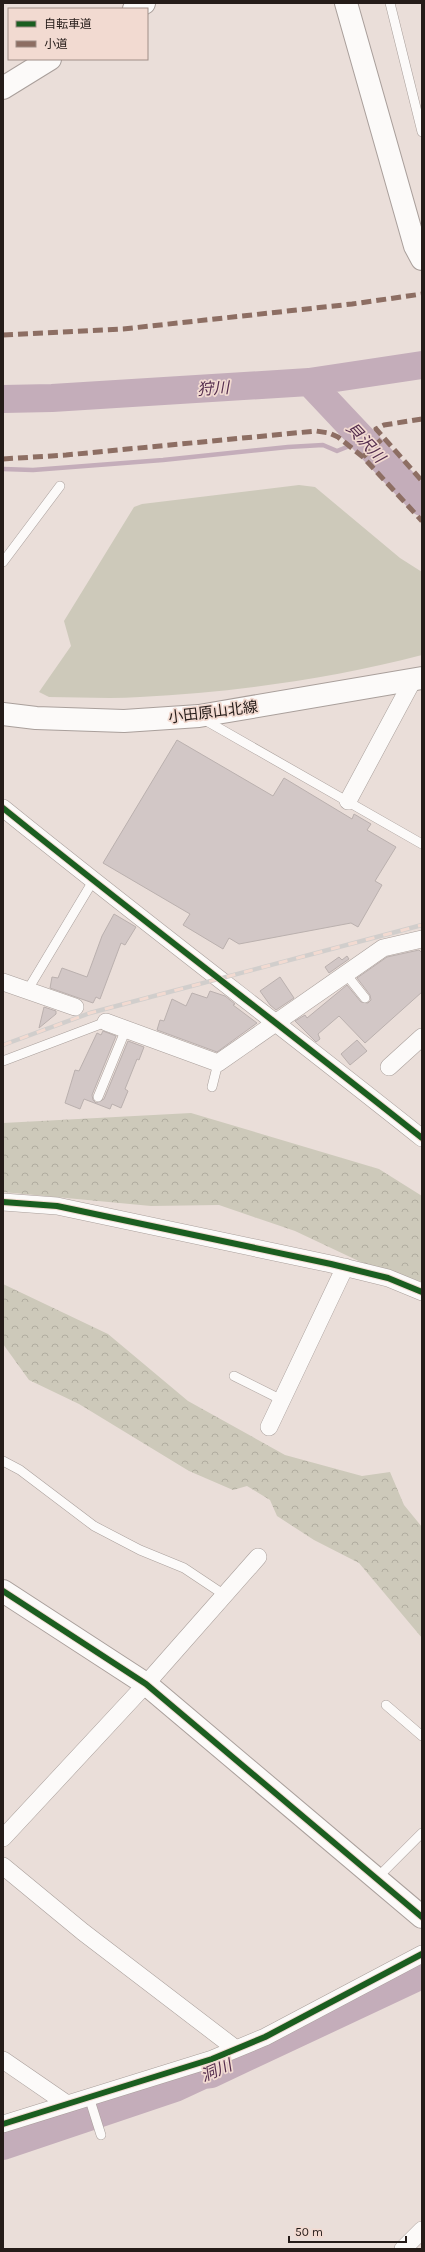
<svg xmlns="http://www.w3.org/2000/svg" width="425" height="2252" viewBox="0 0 425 2252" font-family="Karla,'Noto Sans JP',sans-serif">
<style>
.green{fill:#cdc9ba}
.forest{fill:url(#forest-crowns)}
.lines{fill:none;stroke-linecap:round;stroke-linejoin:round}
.stream{stroke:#c4adba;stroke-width:4.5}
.river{stroke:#c4adba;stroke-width:28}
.building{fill:#d2c7c6;stroke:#bab0ae}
.service-casing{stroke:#a99f9b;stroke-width:10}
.minor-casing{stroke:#a99f9b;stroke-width:18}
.tertiary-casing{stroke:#a99f9b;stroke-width:24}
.primary-casing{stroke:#a99f9b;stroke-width:24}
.service{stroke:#fcfaf9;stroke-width:9}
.minor{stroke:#fcfaf9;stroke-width:17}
.tertiary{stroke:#fcfaf9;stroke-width:22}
.primary{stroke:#fcfaf9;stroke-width:22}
.rail-casing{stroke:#d1cecc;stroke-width:4.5}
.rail{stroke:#f2dad1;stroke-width:3;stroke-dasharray:9;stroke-linecap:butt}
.quiet{stroke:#8d6e63;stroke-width:5;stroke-dasharray:10 5;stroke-linecap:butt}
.cycleway-casing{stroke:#f2dad1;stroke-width:8}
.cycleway{stroke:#1b5e20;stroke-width:6}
.labels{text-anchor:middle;stroke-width:3.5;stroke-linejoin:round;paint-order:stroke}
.street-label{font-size:15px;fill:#251c19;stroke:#f2dad1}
.water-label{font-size:16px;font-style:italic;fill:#552e4e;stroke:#f2dad1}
</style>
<defs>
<pattern id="forest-crowns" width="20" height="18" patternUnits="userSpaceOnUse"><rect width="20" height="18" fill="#cdc9ba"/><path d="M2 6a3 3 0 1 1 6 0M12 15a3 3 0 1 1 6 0" fill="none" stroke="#b0ac9f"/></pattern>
</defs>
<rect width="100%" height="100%" fill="#eaded9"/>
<path class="green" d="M299 485 315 487 400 558 422 572V655C330 679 235 692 140 697 110 699 79 697 49 697L39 692 71 646 64 621 134 507 142 504Z"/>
<path class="forest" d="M191 1113 379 1169 422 1196V1282L365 1264 295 1231 219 1205 151 1206 3 1192V1123Z
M3 1284 108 1334 188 1401 285 1455 362 1476 390 1472 404 1505 422 1527V1638L359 1563 314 1540 277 1516 270 1500 247 1486 233 1490 189 1471 79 1404 29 1380 3 1344Z"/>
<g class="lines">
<path class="stream" d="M3 469 33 470 163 460 288 447 323 445 337 451 364 440"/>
<path class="river" d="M309 382 422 502
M3 399 52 398 309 382 422 365
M3 2146 175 2088 203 2075 211 2074 422 1975"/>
</g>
<path class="building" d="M177 740 273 796 284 778 352 819 354 814 371 824 367 830 396 847 375 881 382 885 358 927 351 923 239 944 229 938 223 949 183 925 190 914 103 863Z
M114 914 136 927 125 945 121 943 100 999 96 997 93 1003 50 988 52 977 58 978 62 968 87 977 102 936Z
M419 950 422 953V992L365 1043 339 1016 318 1034 320 1039 316 1042 295 1021 305 1015 307 1018 347 985 361 1002 368 1003 371 1000 370 995 357 978 387 957Z
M347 956 349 959 329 973 325 967 339 957 342 960Z
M280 977 294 998 276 1010 270 1005 260 991Z
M210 991 225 996 235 1004 233 1005 257 1023 217 1052 157 1030 160 1020 164 1021 172 999 186 1006 192 993 207 998Z
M44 1007 56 1011V1014L39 1028Z
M103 1031 116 1036 92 1095 93 1100 96 1103 104 1099 128 1041 144 1047 139 1060 137 1059 125 1089 128 1091 121 1108 112 1104 110 1109 84 1099 80 1109 65 1103 75 1070 79 1071 97 1033 101 1035Z
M357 1040 367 1051 350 1065 341 1054Z"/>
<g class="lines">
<defs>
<path id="service" d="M390 3 422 132
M3 562 60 486
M203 719 422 844
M346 974 365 998
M27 991 93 881
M3 1061 106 1022
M212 1087 218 1063
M98 1097 126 1029
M234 1376 282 1400
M3 1461 20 1470 94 1526 140 1550 184 1568 226 1596
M386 1705 422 1736
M377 1878 422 1833
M89 2097 101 2135"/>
<path id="minor" d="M348 801 413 680
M3 808C141 920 283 1027 422 1138
M3 982 75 1007
M106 1022 218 1063 383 948 422 939
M389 1067 422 1037
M3 1202 57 1206 331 1264 388 1278 422 1292
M269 1427 345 1267
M3 1838 146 1684 258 1557
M3 1866 83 1932 236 2049
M3 2060 67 2104
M3 2124 212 2059 265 2037 422 1954
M403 2249 422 2230"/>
<path id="tertiary" d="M346 3 415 246 422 259
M134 9 144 3
M3 88 50 59
M3 1591 146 1684 422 1917"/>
<path id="primary" d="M3 714 36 718 124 721 199 716 422 678"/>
</defs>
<use href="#service" class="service-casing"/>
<use href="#minor" class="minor-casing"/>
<use href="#tertiary" class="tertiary-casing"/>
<use href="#primary" class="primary-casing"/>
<use href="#service" class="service"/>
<use href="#minor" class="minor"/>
<use href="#tertiary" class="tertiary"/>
<use href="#primary" class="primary"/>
<defs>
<path id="rail" d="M3 1045 90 1013 422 925"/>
</defs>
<use href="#rail" class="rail-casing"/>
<use href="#rail" class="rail"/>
<path class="quiet" d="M3 335 123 329 352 304 422 294
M422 419 384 425 376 429 422 481
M363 457 384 437
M3 459 66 455 316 431 329 433 338 437 363 457 422 521"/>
<defs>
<path id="cycleway" d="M3 808C141 920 283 1027 422 1138
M3 1202 57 1206 331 1264 388 1278 422 1292
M3 1591 146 1684 422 1917
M3 2124 212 2059 265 2037 422 1954"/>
</defs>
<use href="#cycleway" class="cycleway-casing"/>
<use href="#cycleway" class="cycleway"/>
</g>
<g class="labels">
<g class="street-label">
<text transform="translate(213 712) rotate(-7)" y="5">小田原山北線</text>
</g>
<g class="water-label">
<text transform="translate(213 388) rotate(-4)" y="6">狩川</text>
<text transform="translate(366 442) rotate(47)" y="6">貝沢川</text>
<text transform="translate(216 2070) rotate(-23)" y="6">洞川</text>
</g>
</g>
<rect width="425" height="2252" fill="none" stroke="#251c19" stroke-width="8"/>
<rect x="8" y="8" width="140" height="52" fill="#f2dad1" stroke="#a08e87"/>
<rect x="16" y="21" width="20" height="6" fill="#1b5e20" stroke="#a08e87"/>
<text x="44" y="28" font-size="12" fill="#251c19">自転車道</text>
<rect x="16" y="41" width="20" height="6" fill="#8d6e63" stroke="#a08e87"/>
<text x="44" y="48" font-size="12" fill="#251c19">小道</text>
<path d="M289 2236v6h117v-6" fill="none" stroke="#251c19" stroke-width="2"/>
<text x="295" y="2236" font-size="12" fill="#251c19" stroke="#f2dad1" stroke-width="3" paint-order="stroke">50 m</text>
</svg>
